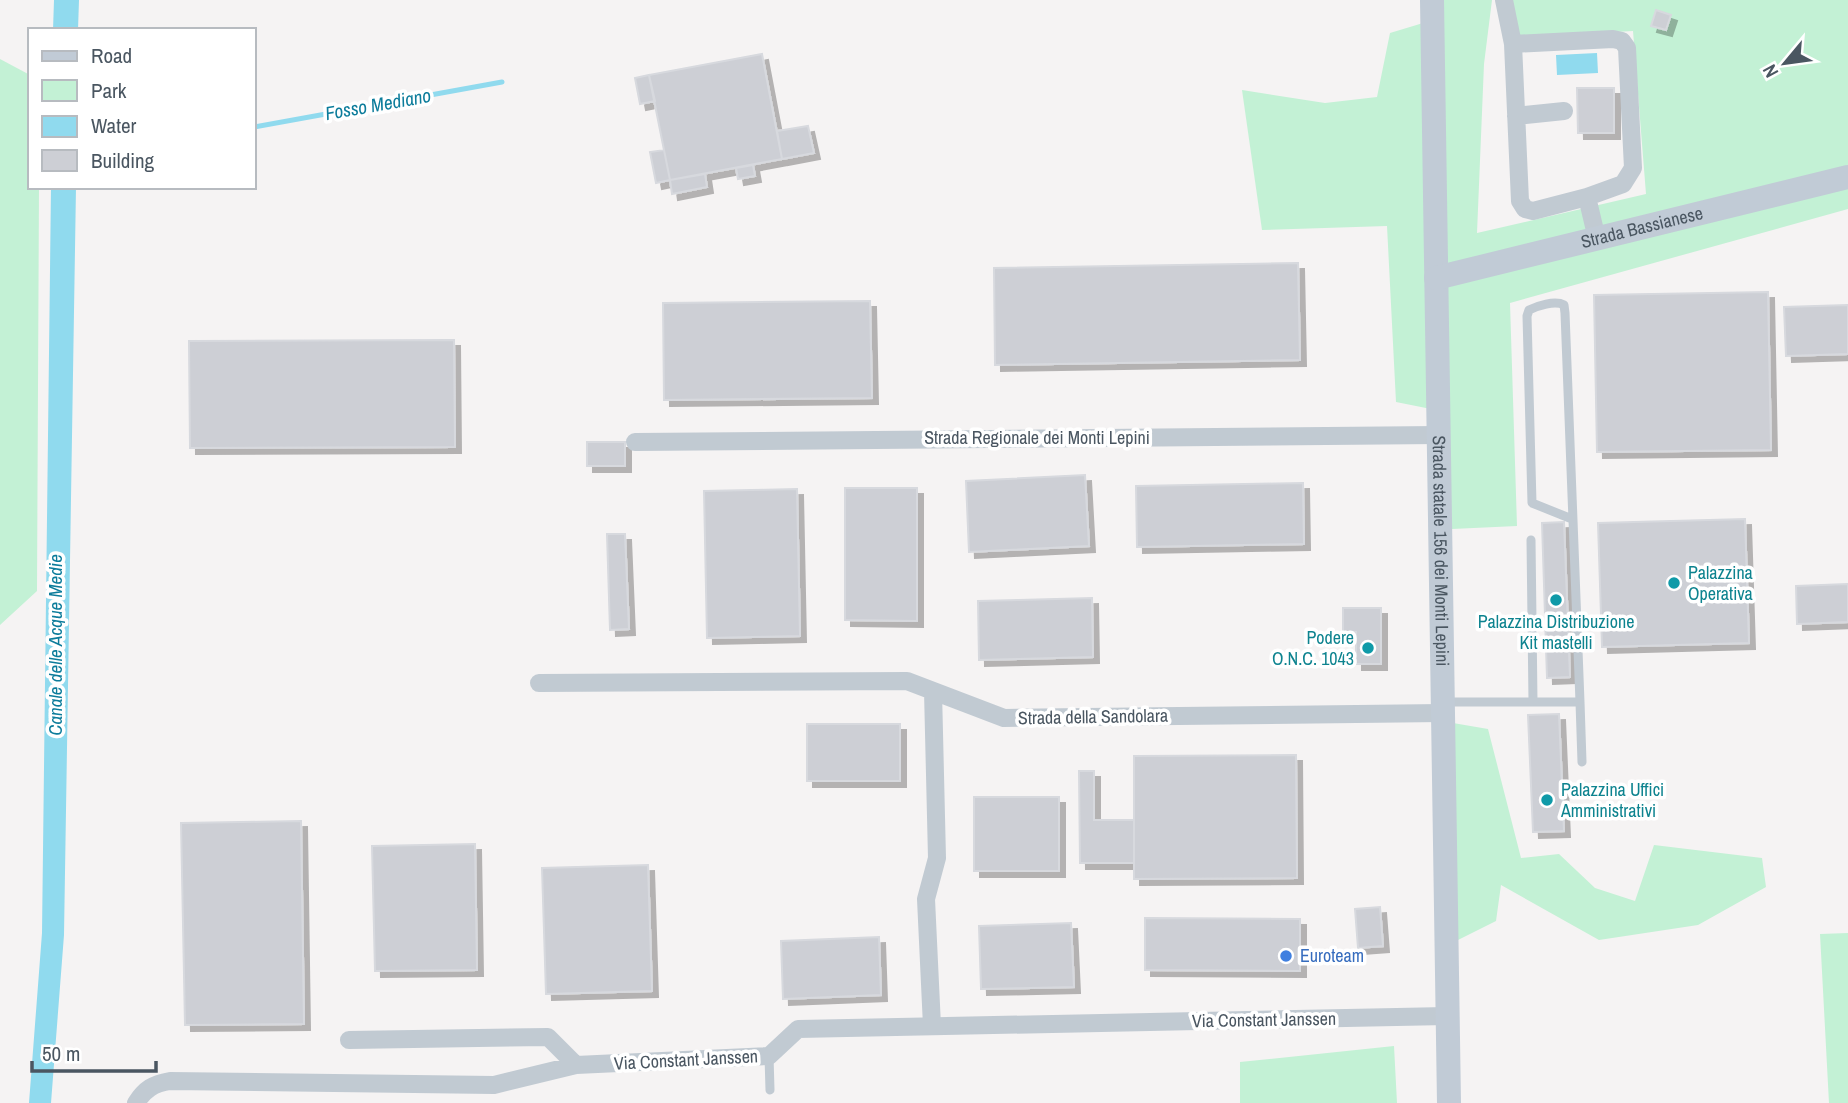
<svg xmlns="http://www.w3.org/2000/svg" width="1848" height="1103" viewBox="0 0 1848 1103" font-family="'Archivo Narrow',sans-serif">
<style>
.green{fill:#c3f1d5}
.water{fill:#90daee}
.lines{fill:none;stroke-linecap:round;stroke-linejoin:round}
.stream{stroke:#90daee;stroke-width:5}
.building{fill:#cdcfd5;stroke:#d7d9de;stroke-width:2;filter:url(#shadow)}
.lane{stroke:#c1cad2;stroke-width:9}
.street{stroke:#c1cad2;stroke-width:18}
.secondary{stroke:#c1cbd6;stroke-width:24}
.culture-dot{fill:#0f9aa8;stroke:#fff;stroke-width:2.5}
.shop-dot{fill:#3f7fe0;stroke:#fff;stroke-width:2.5}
.labels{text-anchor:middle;stroke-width:7;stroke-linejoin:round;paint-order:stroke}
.street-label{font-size:18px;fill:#4a5661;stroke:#fff}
.culture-label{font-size:18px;fill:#0d838f;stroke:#fff;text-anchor:start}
.shop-label{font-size:18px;fill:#366cbe;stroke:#fff;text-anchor:start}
.water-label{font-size:19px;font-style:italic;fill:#0c7c9b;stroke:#fff}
</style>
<defs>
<filter id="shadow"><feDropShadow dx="6" dy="6" stdDeviation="0" flood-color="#0004"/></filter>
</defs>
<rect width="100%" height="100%" fill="#f5f3f3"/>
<path class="green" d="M1443 0H1492L1484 64 1477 233 1646 194 1633 31 1506 38 1496 0H1848V209L1510 303 1517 526 1452 529 1446 412 1396 402 1387 226 1262 230 1242 90 1325 103 1377 97 1390 33 1443 17Z
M0 59 30 75V187H39L37 591 0 625Z
M1453 723 1488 729 1521 858 1559 854 1595 888 1635 901 1654 845 1762 858 1766 887 1698 925 1599 940 1501 885 1496 921 1458 940Z
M1848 933V1103H1829L1820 934Z
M1394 1046 1397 1103H1240V1062Z"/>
<path class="water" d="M54 0H79L78 30H53Z
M1597 53 1598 73 1557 75 1556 55Z
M51 187H76L64 935 51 1103H29L42 933Z"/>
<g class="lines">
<path class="stream" d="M254 127 502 82"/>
</g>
<path class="building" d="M1656 10 1671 15 1666 30 1651 26Z
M762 54 782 159 670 180 649 75Z
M649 75 655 101 640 104 635 78Z
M1577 88H1614V133H1578Z
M808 126 814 153 782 159 777 131Z
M664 150 670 180 656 183 650 152Z
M753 165 755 176 738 179 736 168Z
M705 174 707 187 672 194 670 180Z
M1298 263 1300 360 995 365 994 268Z
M1768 292 1771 450 1597 452 1594 295Z
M870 301 872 398 664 400 663 303Z
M1848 305V354L1786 356 1784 307Z
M454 340 455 447 190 448 189 341Z
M587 442H625V466H587Z
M1085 475 1089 546 969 552 966 481Z
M1303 483 1304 544 1137 547 1136 486Z
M845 488H917V621L845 620Z
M797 489 800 636 707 638 704 491Z
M1745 519 1749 643 1602 647 1598 523Z
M1564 522 1570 677 1547 678 1542 523Z
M607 534H625L629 629 610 630Z
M1848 584V622L1797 624 1796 586Z
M1092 598 1093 657 979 660 978 601Z
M1343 608H1381V664H1356V632H1343Z
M1559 714 1564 831 1533 832 1528 715Z
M807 724H900V781H807Z
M1296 755 1297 878 1134 879V756Z
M1079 771H1094V820H1134V863H1080Z
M974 797H1059V871H974Z
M301 821 304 1024 185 1025 181 823Z
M475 844 477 970 375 971 372 846Z
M648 865 652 991 546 994 542 868Z
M1380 907 1383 946 1358 948 1355 909Z
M1145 918 1300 919V971L1145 970Z
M1071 923 1074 987 981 989 979 926Z
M879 937 881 995 783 999 781 941Z"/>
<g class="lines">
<path class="lane" d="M1531 540 1533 702
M1444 702H1580L1565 313 1564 305C1555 300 1537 306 1529 310L1527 316 1532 503 1572 519
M1580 702 1582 762
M769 1056 770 1090"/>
<path class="street" d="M1504 0 1513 44
M1516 116 1564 111
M1587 197 1623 184 1633 168 1627 48 1622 41 1613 39 1513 44 1520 201 1525 209 1533 211 1587 197 1597 239
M635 442 1439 435
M539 683 907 681 1004 718 1443 713
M932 1026 926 899 937 858 933 691
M349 1040 548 1037 576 1065
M136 1103C145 1089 153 1084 170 1081L494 1085 576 1065 769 1056 798 1029 1447 1016"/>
<g class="secondary">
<path id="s1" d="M1432 0 1449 1103"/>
<path id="s2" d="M1436 278 1848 177"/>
</g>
</g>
<g class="culture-dot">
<circle cx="1674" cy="583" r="7"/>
<circle cx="1556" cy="600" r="7"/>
<circle cx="1368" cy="648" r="7"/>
<circle cx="1547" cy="800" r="7"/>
</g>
<circle class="shop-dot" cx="1286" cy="956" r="7"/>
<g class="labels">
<g class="street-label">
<text dy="6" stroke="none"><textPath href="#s2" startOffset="212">Strada Bassianese</textPath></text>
<text x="1037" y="444">Strada Regionale dei Monti Lepini</text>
<text dy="6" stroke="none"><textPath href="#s1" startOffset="551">Strada statale 156 dei Monti Lepini</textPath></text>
<text transform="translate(1093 717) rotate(-1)" y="6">Strada della Sandolara</text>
<text transform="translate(1264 1020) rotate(-1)" y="6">Via Constant Janssen</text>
<text transform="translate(686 1060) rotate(-3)" y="6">Via Constant Janssen</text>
</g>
<g class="culture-label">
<text x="1688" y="579">Palazzina<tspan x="1688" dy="21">Operativa</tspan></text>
<text x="1556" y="628" text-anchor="middle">Palazzina Distribuzione<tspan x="1556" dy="21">Kit mastelli</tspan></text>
<text x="1354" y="644" text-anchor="end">Podere<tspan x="1354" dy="21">O.N.C. 1043</tspan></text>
<text x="1561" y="796">Palazzina Uffici<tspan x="1561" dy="21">Amministrativi</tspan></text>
</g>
<g class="shop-label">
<text x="1300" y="962">Euroteam</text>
</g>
<g class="water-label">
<text transform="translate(378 104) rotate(-10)" y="7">Fosso Mediano</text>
<text transform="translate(55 645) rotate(-90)" y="7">Canale delle Acque Medie</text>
</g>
</g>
<rect x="28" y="28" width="228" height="161" fill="#ffffff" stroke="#b7bbc0" stroke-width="2"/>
<rect x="42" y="51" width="35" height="10" fill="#c1cbd6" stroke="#b7bbc0" stroke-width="2"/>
<text x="91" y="63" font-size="21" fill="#4a5661">Road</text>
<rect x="42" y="80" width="35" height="21" fill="#c3f1d5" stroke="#b7bbc0" stroke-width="2"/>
<text x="91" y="98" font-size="21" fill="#4a5661">Park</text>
<rect x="42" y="116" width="35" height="21" fill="#90daee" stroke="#b7bbc0" stroke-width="2"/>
<text x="91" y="133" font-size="21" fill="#4a5661">Water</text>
<rect x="42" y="150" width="35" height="21" fill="#cdcfd5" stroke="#b7bbc0" stroke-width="2"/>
<text x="91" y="168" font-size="21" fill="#4a5661">Building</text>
<g transform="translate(1785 63) rotate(241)" stroke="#ffffff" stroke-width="5" paint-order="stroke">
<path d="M0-5L12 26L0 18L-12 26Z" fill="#4a5661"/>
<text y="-10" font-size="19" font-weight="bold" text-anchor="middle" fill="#4a5661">N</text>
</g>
<path d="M32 1061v10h124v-10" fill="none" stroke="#4a5661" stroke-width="3.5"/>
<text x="42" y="1061" font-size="21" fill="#4a5661" stroke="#ffffff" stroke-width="5" paint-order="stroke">50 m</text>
</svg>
